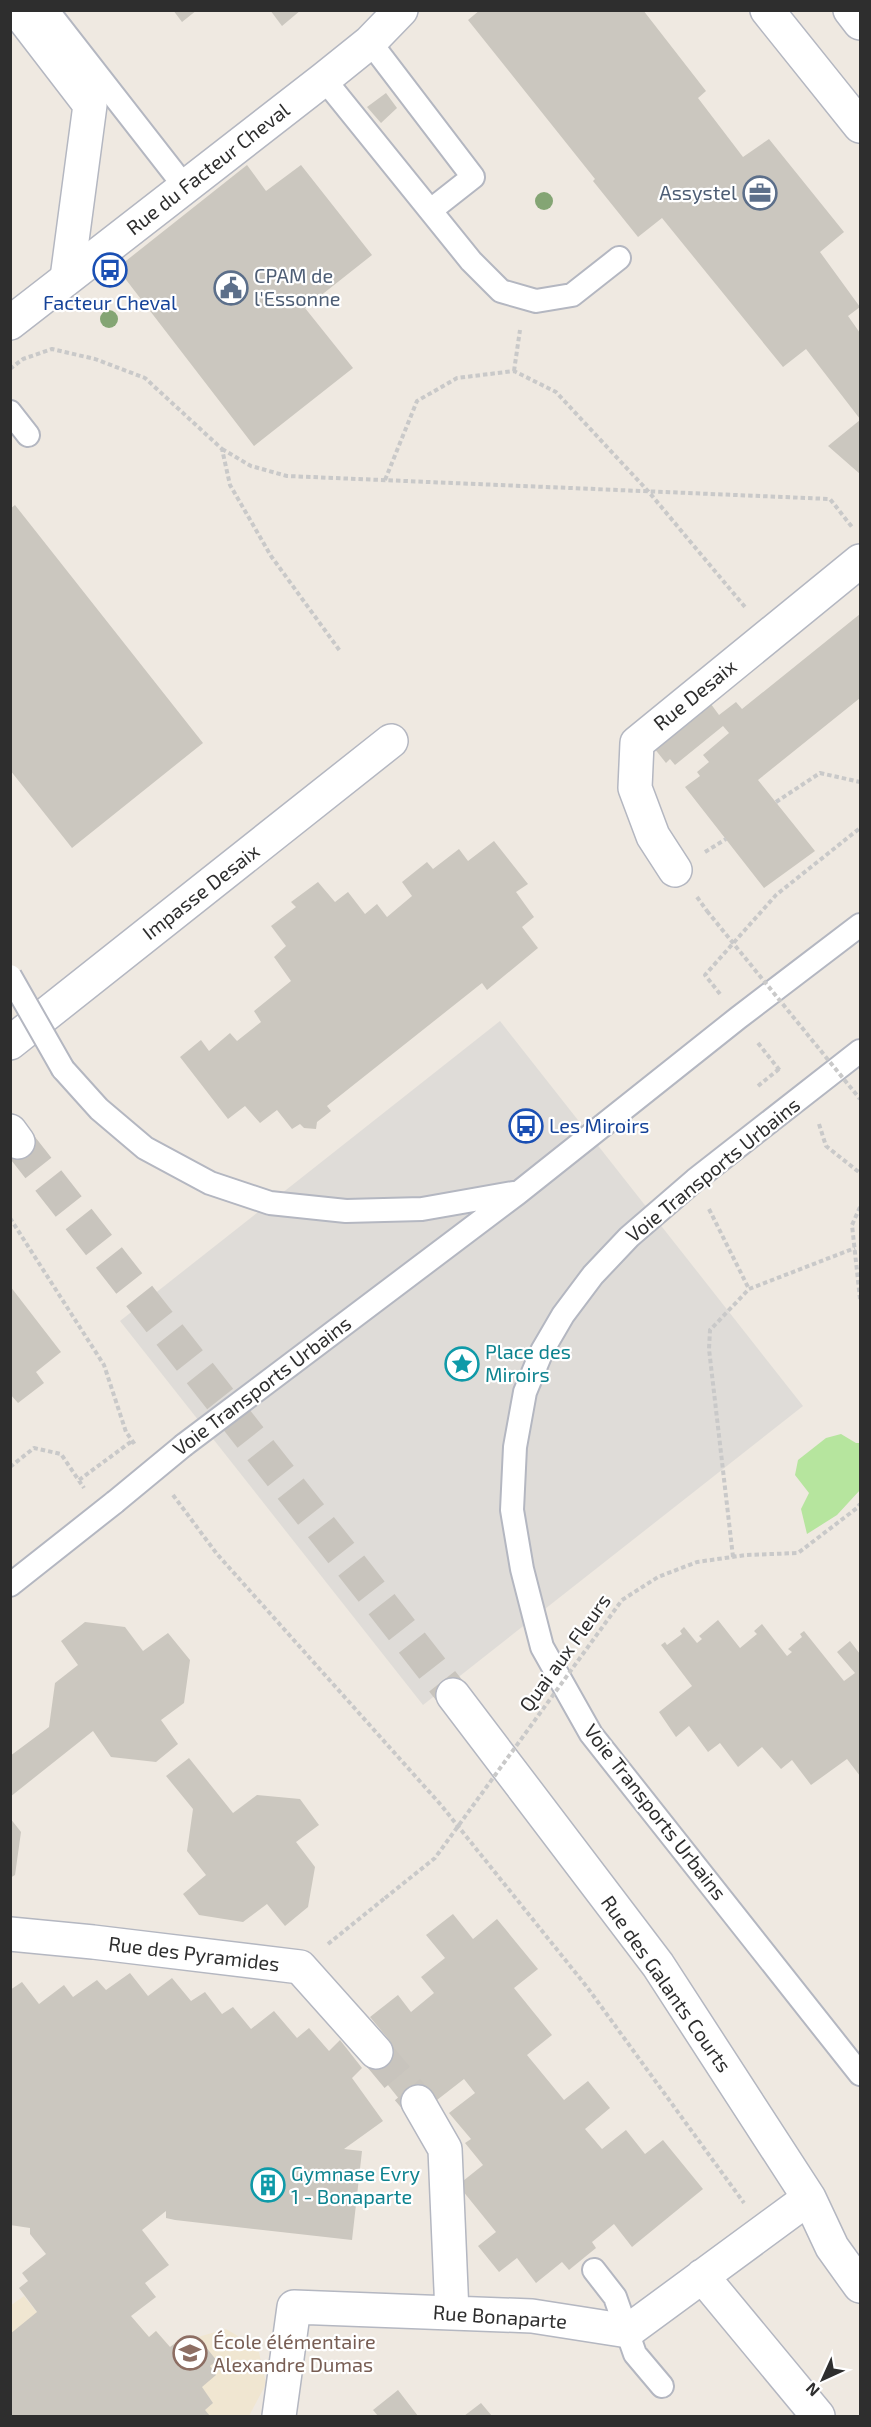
<svg xmlns="http://www.w3.org/2000/svg" width="871" height="2427" viewBox="0 0 871 2427" font-family="'Exo 2',sans-serif">
<style>
.education{fill:#f0e6d1}
.green{fill:#b6e59e}
.plaza{fill:#dfdcd8}
.building{fill:#cbc7bf}
.lines{fill:none;stroke-linecap:round;stroke-linejoin:round}
.minor-tunnel{stroke:#c8c4bd;stroke-width:33;stroke-dasharray:33 16;stroke-linecap:butt}
.service-casing{stroke:#b4b7c1;stroke-width:26}
.pedestrian-casing{stroke:#b4b7c1;stroke-width:36}
.minor-casing{stroke:#b4b7c1;stroke-width:36}
.secondary-casing{stroke:#b4b7c1;stroke-width:36}
.path{stroke:#c9c9c9;stroke-width:4;stroke-dasharray:4.5 3;stroke-linecap:butt}
.service{stroke:#fff;stroke-width:22}
.pedestrian{stroke:#fff;stroke-width:33}
.minor{stroke:#fff;stroke-width:33}
.secondary{stroke:#fff;stroke-width:33}
.service-bridge-casing{stroke:#b4b7c1;stroke-width:26;stroke-linecap:butt}
.path-bridge{stroke:#c9c9c9;stroke-width:4;stroke-dasharray:4.5 3;stroke-linecap:butt}
.service-bridge{stroke:#fff;stroke-width:22}
.tree{fill:#84a574}
.labels{text-anchor:middle;stroke-width:4.5;stroke-linejoin:round;paint-order:stroke}
.street-label{font-size:20px;fill:#2e2e2e;stroke:#fff}
.service-label{font-size:20px;fill:#4e5e75;stroke:#fff;text-anchor:end}
.transit-label{font-size:20px;fill:#164399;stroke:#fff}
.culture-label{font-size:20px;fill:#0d838f;stroke:#fff;text-anchor:start}
.education-label{font-size:20px;fill:#785e54;stroke:#fff;text-anchor:start}
</style>
<rect width="100%" height="100%" fill="#efe9e1"/>
<path class="education" d="M24 2296 59 2340 131 2326 137 2323 149 2337 156 2331 170 2347 185 2336 191 2343 198 2337 226 2329 258 2348 266 2384 249 2416H11L10 2306Z"/>
<path class="green" d="M841 1434 856 1443H860V1490L837 1515 807 1534 801 1509 809 1493 795 1475 798 1460 826 1438Z"/>
<path class="plaza" d="M500 1021 803 1406 423 1705 120 1321Z"/>
<path class="building" d="M173 10H197L182 22Z
M270 10H301L282 26Z
M480 10H643L706 91 698 98 743 157 769 139 844 232 820 252 860 307 848 316 860 333V419L806 349 783 367 662 218 638 237 593 181 595 179 468 20Z
M386 93 397 108 381 123 367 107Z
M247 165 266 191 301 165 372 255 305 308 353 368 254 446 117 268Z
M860 420V474L828 446Z
M15 505 203 743 72 848 10 770V509Z
M860 614V698L758 780 815 851 764 888 685 787 700 776 697 772 709 762 703 755 729 733 723 726 675 765 670 759 666 763 654 748 708 700 719 715 736 702 742 709Z
M494 841 528 884 516 892 534 917 522 927 538 948 487 990 482 983 327 1106 331 1111 317 1122 316 1129 304 1128 300 1124 292 1129 277 1110 260 1123 245 1106 228 1119 180 1057 201 1040 209 1051 230 1033 237 1041 261 1022 254 1011 291 981 274 957 286 946 271 926 296 907 291 902 318 882 335 902 348 892 365 914 377 904 387 917 412 896 402 882 427 862 433 869 459 849 468 861Z
M10 1286 61 1352 36 1372 44 1383 18 1403 10 1394Z
M718 1620 740 1648 757 1634 754 1631 762 1624 787 1656 792 1652 788 1649 802 1637 800 1634 804 1631 844 1681 855 1673 837 1652 850 1641 860 1654V1776L847 1759 811 1785 792 1760 781 1769 762 1747 738 1767 720 1743 708 1752 689 1726 676 1737 659 1712 692 1686 661 1645 665 1642 667 1645 682 1634 680 1631 684 1627 697 1643 702 1639 699 1636Z
M85 1622 125 1627 143 1651 168 1633 190 1660 184 1703 161 1720 178 1744 156 1762 111 1757 93 1731 10 1797V1756L49 1727 55 1683 78 1665 61 1641Z
M189 1758 233 1813 257 1795 300 1799 319 1825 296 1842 315 1867 308 1907 285 1926 267 1904 243 1922 199 1915 183 1894 206 1875 187 1851 193 1809 166 1776Z
M10 1818 21 1832 15 1875 10 1878Z
M453 1914 473 1939 497 1919 538 1969 514 1988 552 2035 527 2055 564 2100 588 2081 610 2108 585 2129 602 2149 626 2130 645 2154 663 2140 703 2189 632 2247 614 2224 592 2242 596 2248 569 2270 562 2262 536 2283 517 2258 499 2272 478 2246 496 2232 458 2185 483 2165 465 2143 471 2139 449 2113 475 2093 464 2079 437 2100 430 2092 408 2110 367 2059 390 2041 370 2017 398 1995 411 2012 434 1993 421 1977 445 1958 426 1935Z
M130 1973 148 1996 172 1978 191 2001 205 1992 222 2014 233 2007 251 2029 274 2011 297 2038 309 2028 329 2051 340 2040 362 2068 352 2078 383 2121 344 2149 362 2151 352 2240 175 2220 166 2218V2211L142 2230 169 2265 145 2283 156 2297 131 2316 149 2337 156 2331 170 2347 185 2336 191 2343 198 2337 217 2361 210 2366 216 2375 202 2387 213 2403 205 2410 210 2416H10V2334L37 2312 19 2288 28 2281 22 2273 46 2254 30 2234V2228L10 2225V1990L22 1982 39 2004 64 1985 73 1997 97 1980 106 1990Z
M398 2390 418 2416H378L373 2410Z
M481 2403 492 2416H464Z"/>
<g class="lines">
<path class="minor-tunnel" d="M18 1142 453 1695
M376 2052 418 2102"/>
<defs>
<path id="service" d="M47 10 185 187
M370 42 473 177 431 210
M324 79 471 261 501 291 536 301 572 295 619 258
M10 412 28 435
M860 1051 695 1180 629 1237 593 1275 563 1315 542 1351 525 1392 515 1447 512 1510 522 1569 542 1647 591 1734 860 2074
M63 1069 99 1109 145 1148 210 1183 270 1203 346 1211 422 1209 513 1193
M184 1445 518 1193 738 1018 860 925
M10 1585 115 1502
M594 2270 615 2297 635 2354 662 2386"/>
<path id="pedestrian" d="M17 10 90 105 67 278
M675 870 653 836 635 788 637 743 860 561"/>
<path id="minor" d="M10 323 324 79 370 42 401 10
M10 1043 391 741
M10 1131 18 1142
M453 1695 658 1965 809 2198 832 2247 860 2286
M10 1934 93 1942 300 1967 376 2052
M418 2102 445 2149 452 2313
M702 2276 818 2416
M279 2416 294 2307 532 2316 628 2331 809 2198"/>
<path id="secondary" d="M767 10 860 126
M850 10 860 23"/>
</defs>
<use href="#service" class="service-casing"/>
<use href="#pedestrian" class="pedestrian-casing"/>
<use href="#minor" class="minor-casing"/>
<use href="#secondary" class="secondary-casing"/>
<path class="path" d="M10 369 23 359 52 349 95 359 145 378 222 449 230 485 271 556 340 651
M514 371 520 330
M222 449 251 466 287 476 830 499 852 527
M385 480 417 401 457 378 514 371 556 392 648 491 745 607
M776 802 820 773 860 782
M705 852 726 839
M697 897 707 911
M720 994 705 975 776 895 860 828
M758 1043 781 1072
M758 1086 779 1069
M819 1124 826 1146 860 1173
M860 1207 852 1225 860 1299
M709 1209 749 1289
M10 1218 104 1365 126 1432 136 1446
M10 1467 34 1448 61 1454 84 1488
M79 1480 132 1441
M173 1495 217 1554 441 1805 587 1987 744 2203
M733 1557 709 1349 710 1330 749 1289 855 1248
M622 1600 658 1577 697 1562 746 1555 798 1553 857 1508 860 1504
M328 1944 385 1898"/>
<use href="#service" class="service"/>
<use href="#pedestrian" class="pedestrian"/>
<use href="#minor" class="minor"/>
<use href="#secondary" class="secondary"/>
<defs>
<path id="service-bridge" d="M10 976 63 1069
M115 1502 184 1445"/>
</defs>
<use href="#service-bridge" class="service-bridge-casing"/>
<path class="path-bridge" d="M707 911 860 1099
M385 1898 435 1858 622 1600"/>
<use href="#service-bridge" class="service-bridge"/>
</g>
<g class="tree">
<circle cx="544" cy="201" r="9"/>
<circle cx="109" cy="319" r="9"/>
</g>
<defs>
<symbol id="office-ring" viewBox="-11 -11 22 22"><circle r="9.5" fill="#fff" stroke="#5c6f8a" stroke-width="1.5"/><path d="M-6-3h4V-5.5h4V-3h4V5H-6ZM-1-4.5V-3h2v-1.5ZM-6 0V1H6V0Z" fill="#5c6f8a"/></symbol>
<symbol id="bus-ring" viewBox="-11 -11 22 22"><circle r="9.5" fill="#fff" stroke="#1a4fb4" stroke-width="1.5"/><path d="M-5-6H5V4H4V6H2V4H-2V6H-4V4H-5ZM-3.5-4V0h7V-4ZM-3.5 1.2v1.5H-2V1.2ZM2 1.2v1.5H3.5V1.2Z" fill="#1a4fb4"/></symbol>
<symbol id="civic-ring" viewBox="-11 -11 22 22"><circle r="9.5" fill="#fff" stroke="#5c6f8a" stroke-width="1.5"/><path d="M-.6-6.5H3V-4.5H.6V-3L4-1V1h2V6H-6V1h2V-1L-.6-3ZM-1.2 2.5V6h2.4V2.5Z" fill="#5c6f8a"/></symbol>
<symbol id="sight-ring" viewBox="-11 -11 22 22"><circle r="9.5" fill="#fff" stroke="#0f9aa8" stroke-width="1.5"/><path d="M0-6L1.8-2.2L6-1.7L2.9 1.2L3.7 5.4L0 3.3L-3.7 5.4L-2.9 1.2L-6-1.7L-1.8-2.2Z" fill="#0f9aa8"/></symbol>
<symbol id="building-ring" viewBox="-11 -11 22 22"><circle r="9.5" fill="#fff" stroke="#0f9aa8" stroke-width="1.5"/><path d="M-4-6H4V6H1V3H-1V6H-4ZM-2.5-4.3h1.7v1.8h-1.7ZM.8-4.3h1.7v1.8H.8ZM-2.5-1h1.7V.8h-1.7ZM.8-1h1.7V.8H.8Z" fill="#0f9aa8"/></symbol>
<symbol id="school-ring" viewBox="-11 -11 22 22"><circle r="9.5" fill="#fff" stroke="#8d6e63" stroke-width="1.5"/><path d="M0-5L7-2L0 1L-7-2ZM-4 1L0 2.5L4 1V4Q0 6-4 4Z" fill="#8d6e63"/></symbol>
</defs>
<g fill-rule="evenodd">
<use href="#office-ring" x="741" y="174" width="38" height="38"/>
<use href="#bus-ring" x="91" y="251" width="38" height="38"/>
<use href="#civic-ring" x="212" y="269" width="38" height="38"/>
<use href="#bus-ring" x="507" y="1107" width="38" height="38"/>
<use href="#sight-ring" x="443" y="1345" width="38" height="38"/>
<use href="#building-ring" x="249" y="2166" width="38" height="38"/>
<use href="#school-ring" x="171" y="2334" width="38" height="38"/>
</g>
<g class="labels">
<g class="street-label">
<text transform="translate(208 169) rotate(-38)" y="7">Rue du Facteur Cheval</text>
<text transform="translate(695 695) rotate(-39)" y="7">Rue Desaix</text>
<text transform="translate(201 892) rotate(-38)" y="7">Impasse Desaix</text>
<text transform="translate(713 1170) rotate(-39)" y="7">Voie Transports Urbains</text>
<text transform="translate(262 1386) rotate(-37)" y="7">Voie Transports Urbains</text>
<text transform="translate(565 1653) rotate(-54)" y="7">Quai aux Fleurs</text>
<text transform="translate(655 1812) rotate(52)" y="7">Voie Transports Urbains</text>
<text transform="translate(194 1954) rotate(7)" y="7">Rue des Pyramides</text>
<text transform="translate(666 1984) rotate(55)" y="7">Rue des Galants Courts</text>
<text transform="translate(500 2317) rotate(4)" y="7">Rue Bonaparte</text>
</g>
<g class="service-label">
<text x="737" y="200">Assystel</text>
<text x="254" y="283" text-anchor="start">CPAM de<tspan x="254" dy="23">l'Essonne</tspan></text>
</g>
<g class="transit-label">
<text x="110" y="310">Facteur Cheval</text>
<text x="549" y="1133" text-anchor="start">Les Miroirs</text>
</g>
<g class="culture-label">
<text x="485" y="1359">Place des<tspan x="485" dy="23">Miroirs</tspan></text>
<text x="291" y="2181">Gymnase Evry<tspan x="291" dy="23">1 - Bonaparte</tspan></text>
</g>
<g class="education-label">
<text x="213" y="2349">École élémentaire<tspan x="213" dy="23">Alexandre Dumas</tspan></text>
</g>
</g>
<rect width="871" height="2427" fill="none" stroke="#2e2e2e" stroke-width="24"/>
<g transform="translate(823 2379) rotate(225)" stroke="#ffffff" stroke-width="4.5" paint-order="stroke">
<path d="M0-4.5L10 22L0 15L-10 22Z" fill="#2e2e2e"/>
<text y="-9" font-size="16" font-weight="bold" text-anchor="middle" fill="#2e2e2e">N</text>
</g>
</svg>
